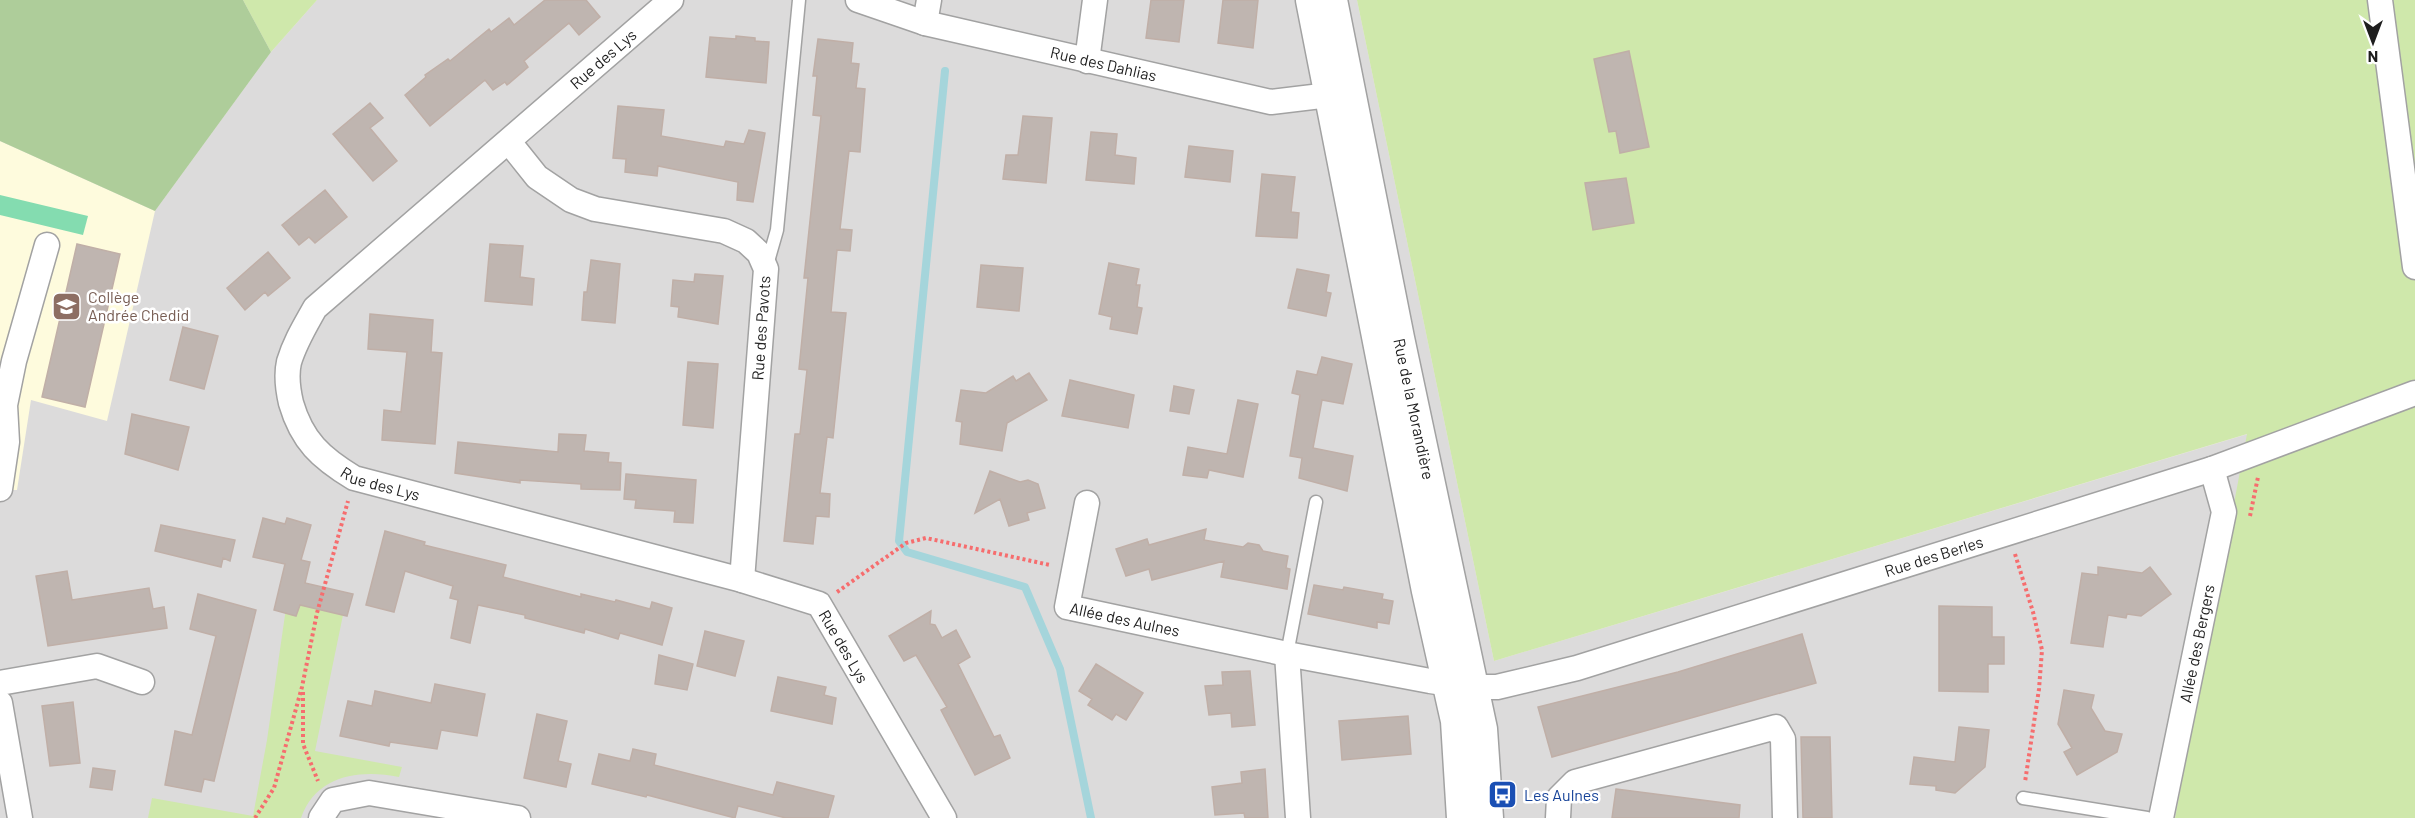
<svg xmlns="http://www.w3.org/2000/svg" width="2415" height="818" viewBox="0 0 2415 818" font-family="Barlow,sans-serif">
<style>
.residential{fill:#dcdbdb}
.education{fill:#fefbdd}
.grass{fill:#cfe8ab}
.forest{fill:#aecd9a}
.pitch{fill:#84dcb0}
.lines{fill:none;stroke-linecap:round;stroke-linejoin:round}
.stream{stroke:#a5d5db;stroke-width:8}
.building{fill:#bfb5b0;stroke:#c0afa7;stroke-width:1.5}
.service-casing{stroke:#a2a2a2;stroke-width:15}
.minor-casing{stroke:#a2a2a2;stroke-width:27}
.tertiary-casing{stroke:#a2a2a2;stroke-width:33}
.path{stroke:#f66d6e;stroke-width:4;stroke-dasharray:3 3;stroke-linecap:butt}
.service{stroke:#fff;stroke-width:12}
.minor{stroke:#fff;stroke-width:24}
.tertiary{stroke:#fff;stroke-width:30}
.labels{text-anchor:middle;stroke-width:5;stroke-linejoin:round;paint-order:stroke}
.street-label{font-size:16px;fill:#1e1e1e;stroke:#fff}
.education-label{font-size:16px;fill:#785e54;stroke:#fff;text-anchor:start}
.transit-label{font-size:16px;fill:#164399;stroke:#fff;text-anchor:start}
</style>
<rect width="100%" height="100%" fill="#efeae4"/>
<path class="residential" d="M317 0H1357L1494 661 2248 434 2175 818H0V141L155 211 271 52Z"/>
<path class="education" d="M0 141 155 211 107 421 31 400 17 490H0Z"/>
<path class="grass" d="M243 0H317L271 52Z
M1357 0H2415V818H2175L2247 434 1494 661Z
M287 601 343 615 315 751 402 767 399 777C360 769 316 775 301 818H148L152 798 253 816 267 740Z"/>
<path class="forest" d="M0 0H243L271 52 155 211 0 141Z"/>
<path class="pitch" d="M0 195 88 216 83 235 0 215Z"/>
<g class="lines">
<path class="stream" d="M945 71 899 541 907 552 1025 587 1060 669 1091 818"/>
</g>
<path class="building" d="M545 0H586L600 17 579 35 569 23 524 61 528 67 507 85 505 82 493 90 485 80 430 126 405 95 426 77 425 75 448 59 450 61 489 29 491 32 509 18 514 25Z
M1151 0H1184L1179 42 1146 38Z
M1223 0H1258L1253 48 1218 43Z
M736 36 755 38V41L769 42 766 83 706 77 710 37 736 39Z
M818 39 853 43 851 63 859 64 856 88 865 89 860 152 849 151 840 229 852 230 850 251 837 250 831 312 846 313 833 438 827 437 820 493 830 494 829 517 816 516 813 544 784 541 795 434H800L807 370 799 369 808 278H804L821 116 813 115 817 76H813Z
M1629 51 1649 147 1620 153 1616 131 1609 132 1594 59Z
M370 103 383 118 370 128 397 161 373 181 333 134Z
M618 106 664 110 661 136 724 147 726 141 744 144 749 130 765 133 753 202 737 200 738 182 658 166 657 176 625 172 626 159 613 158Z
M1023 116 1052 118 1046 183 1003 179 1006 155H1018Z
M1091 132 1117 134 1115 155 1136 158 1134 184 1086 180Z
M1189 146 1233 151 1230 182 1185 177Z
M1262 174 1295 177 1291 212 1299 213 1297 238 1256 236Z
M1626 178 1634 223 1593 230 1585 183Z
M325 190 347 217 315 243 309 237 299 245 282 225Z
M77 244 120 254 85 407 42 397Z
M490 244 523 246 520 277 534 279 532 305 485 301Z
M268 252 290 278 268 296 265 292 245 310 227 288Z
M591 260 620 264 615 323 582 320 584 292H587Z
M1109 263 1139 269 1136 285H1140L1137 307 1142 308 1137 334 1110 329 1112 317 1099 314Z
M981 265 1023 268 1019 311 977 307Z
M1297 269 1329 275 1326 292 1331 293 1326 316 1288 308Z
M695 274 723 276 718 324 678 317 679 307 671 306 673 280 694 282Z
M370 314 433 320 431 352 442 353 435 444 382 440 384 410 401 412 407 352 368 349Z
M183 327 218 336 204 389 170 380Z
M1322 357 1352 364 1343 404 1322 400 1313 448 1353 456 1347 491 1299 478 1302 458 1290 456 1300 395 1292 393 1297 371 1317 375Z
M688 362 718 364 713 428 683 425Z
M1029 373 1047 400 1007 423 1002 451 960 444 962 422 956 421 961 390 986 393 1013 376 1016 381Z
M1070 380 1134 395 1128 428 1062 416Z
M1174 386 1194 390 1189 414 1170 411Z
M1238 400 1258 404 1243 477 1209 470 1207 478 1183 475 1188 447 1227 454Z
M132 414 189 427 178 470 125 454Z
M559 434 586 435 584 451 609 453 608 462 621 463 620 490 581 489V484L520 480V483L455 473 458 442 558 452Z
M990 471 1020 482 1028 480 1038 484 1045 508 1027 513 1029 520 1009 526 1000 499 975 513Z
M626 474 696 480 693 523 674 522 675 511 635 508 636 500 624 499Z
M263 518 285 524 287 518 311 525 301 560 310 562 305 583 353 594 347 616 300 605 296 616 274 610 285 564 253 557Z
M161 525 235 540 230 561 223 558 221 567 155 551Z
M1206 529 1204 540 1243 547 1248 543 1259 545 1263 551 1288 556 1286 568 1290 569 1287 589 1221 577 1224 561 1152 580 1149 569 1126 576 1116 549 1147 539 1149 545Z
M385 531 425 542 424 545 506 565 503 577 581 597V594L615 602 616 600 650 609 652 602 672 608 662 645 620 633 618 639 585 629 584 633 525 618V615L478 605 470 643 451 638 458 600 450 598 453 586 405 571 394 612 366 605Z
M2098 567 2142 573 2150 567 2171 594 2141 616 2127 614 2126 618 2108 615 2103 647 2071 643 2082 573 2098 575Z
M67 571 72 600 149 588 153 609 164 607 167 628 48 646 36 576Z
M1314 585 1343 590 1344 587 1383 594 1382 599 1393 601 1389 624 1377 622V628L1308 614Z
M198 594 256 610 214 781 204 779 201 792 165 785 175 731 192 735 216 636 190 629Z
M1939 606 1992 607V637H2004V664H1988V692L1939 691Z
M931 611 930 624 935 625 942 638 956 630 970 657 958 664 994 737 1000 735 1010 758 975 775 941 710 947 707 916 655 904 661 889 636Z
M705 631 744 641 735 676 697 666Z
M1802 634 1816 683 1552 757 1538 707 1678 672Z
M659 655 693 664 687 690 655 684Z
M1096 664 1143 693 1126 720 1116 714 1112 720 1088 705 1092 699 1079 691Z
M1250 671 1255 725 1232 727 1231 713 1209 715 1205 686 1223 685 1222 672Z
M778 677 826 687 824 695 836 698 832 724 771 711Z
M435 684 485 694 477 736 441 730 437 749 390 742 389 746 340 736 348 701 372 706 375 691 431 703Z
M2064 690 2094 695 2091 708 2105 731 2122 734 2117 752 2077 775 2064 752 2072 748 2058 724Z
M73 702 80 763 50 766 42 706Z
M537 714 567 721 558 761 571 764 566 787 524 778Z
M1408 716 1411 754 1342 760 1339 721Z
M1959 727 1989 730 1985 767 1955 793 1936 790V786L1910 784 1914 757 1955 762Z
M1801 737H1830L1832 818H1803Z
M633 749 656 754 654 765 773 795 777 782 834 796 828 818H786L738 806 735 818 647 795 646 797 592 784 599 754 630 761Z
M93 768 115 771 112 790 90 787Z
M1265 769 1268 818H1245L1244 813 1215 815 1212 787 1242 783 1241 772Z
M1616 789 1740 805 1739 818H1612Z"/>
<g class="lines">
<defs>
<path id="service" d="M767 265 777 230 799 0
M1287 654 1316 502
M2023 798 2147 818"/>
<g id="minor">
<path id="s1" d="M671 0 315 308C305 326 295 342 289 362 286 375 288 390 291 403 302 441 321 458 354 478L742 580 819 604 944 818"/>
<path id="s2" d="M858 0 925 23 1271 102 1346 93"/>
<path d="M2380 0 2415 267"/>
<path d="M925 23 929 0"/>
<path d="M1087 61 1095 0"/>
<path d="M509 142 537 177 571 200 595 209 724 231 746 241 759 253 766 269 742 580"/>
<path d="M0 489 7 442 5 405 14 361 47 245"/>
<path id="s3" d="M1087 503 1067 607 1287 654 1430 681 1473 687H1497L1577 668 2212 469 2415 393"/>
<path d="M1287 654 1298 818"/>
<path d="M0 683 97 666 142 682"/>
<path d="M0 703 20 818"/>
<path d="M321 818 333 800 369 793 518 818"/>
<path d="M1558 818 1559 798 1575 782 1776 727 1783 739 1785 818"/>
<path id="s4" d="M2161 818 2224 512 2212 469"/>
</g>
<g id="tertiary">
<path d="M1311 0 1427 591 1456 721 1462 818"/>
<path id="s5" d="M1332 0 1399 338 1482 729 1488 818"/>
</g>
</defs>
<use href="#service" class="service-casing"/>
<use href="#minor" class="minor-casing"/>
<use href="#tertiary" class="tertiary-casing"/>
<path class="path" d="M2250 516 2258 477
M2015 554 2033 612 2042 650 2039 689 2025 782
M837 592 906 543 926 538 1050 565
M303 692V744L318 781
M255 818 274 788 302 687 317 613 348 501"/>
<use href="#service" class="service"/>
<use href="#minor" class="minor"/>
<use href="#tertiary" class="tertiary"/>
</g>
<defs>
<symbol id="school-square" viewBox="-11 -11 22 22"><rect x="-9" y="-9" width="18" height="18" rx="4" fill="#8d6e63" stroke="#fff"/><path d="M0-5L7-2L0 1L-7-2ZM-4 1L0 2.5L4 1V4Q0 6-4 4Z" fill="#fff"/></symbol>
<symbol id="bus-square" viewBox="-11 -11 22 22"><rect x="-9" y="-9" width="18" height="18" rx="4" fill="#1a4fb4" stroke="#fff"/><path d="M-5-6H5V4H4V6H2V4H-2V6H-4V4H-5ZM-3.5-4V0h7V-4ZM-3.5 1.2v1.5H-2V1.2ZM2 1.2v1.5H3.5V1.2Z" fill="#fff"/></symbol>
</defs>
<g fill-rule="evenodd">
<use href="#school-square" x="50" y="290" width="33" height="33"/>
<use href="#bus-square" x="1486" y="778" width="33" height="33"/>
</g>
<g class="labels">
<g class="street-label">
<text transform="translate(603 59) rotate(-41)" y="6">Rue des Lys</text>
<text dy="6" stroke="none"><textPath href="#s2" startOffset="254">Rue des Dahlias</textPath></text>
<text transform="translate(761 328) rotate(-86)" y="6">Rue des Pavots</text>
<text dy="6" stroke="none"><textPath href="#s5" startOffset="417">Rue de la Morandière</textPath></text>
<text dy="6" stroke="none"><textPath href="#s1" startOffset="700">Rue des Lys</textPath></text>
<text dy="6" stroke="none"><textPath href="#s3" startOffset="1000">Rue des Berles</textPath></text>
<text dy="6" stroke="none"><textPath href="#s3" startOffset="165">Allée des Aulnes</textPath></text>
<text dy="6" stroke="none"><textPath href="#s4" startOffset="178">Allée des Bergers</textPath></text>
<text dy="6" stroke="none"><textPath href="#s1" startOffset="1204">Rue des Lys</textPath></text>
</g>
<g class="education-label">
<text x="88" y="303">Collège<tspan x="88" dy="18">Andrée Chedid</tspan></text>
</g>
<g class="transit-label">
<text x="1524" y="801">Les Aulnes</text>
</g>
</g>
<g transform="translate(2373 42) rotate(180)" stroke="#ffffff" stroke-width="4.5" paint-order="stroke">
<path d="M0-4.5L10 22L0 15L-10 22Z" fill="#1e1e1e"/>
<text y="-9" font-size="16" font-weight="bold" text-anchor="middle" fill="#1e1e1e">N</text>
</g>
</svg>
